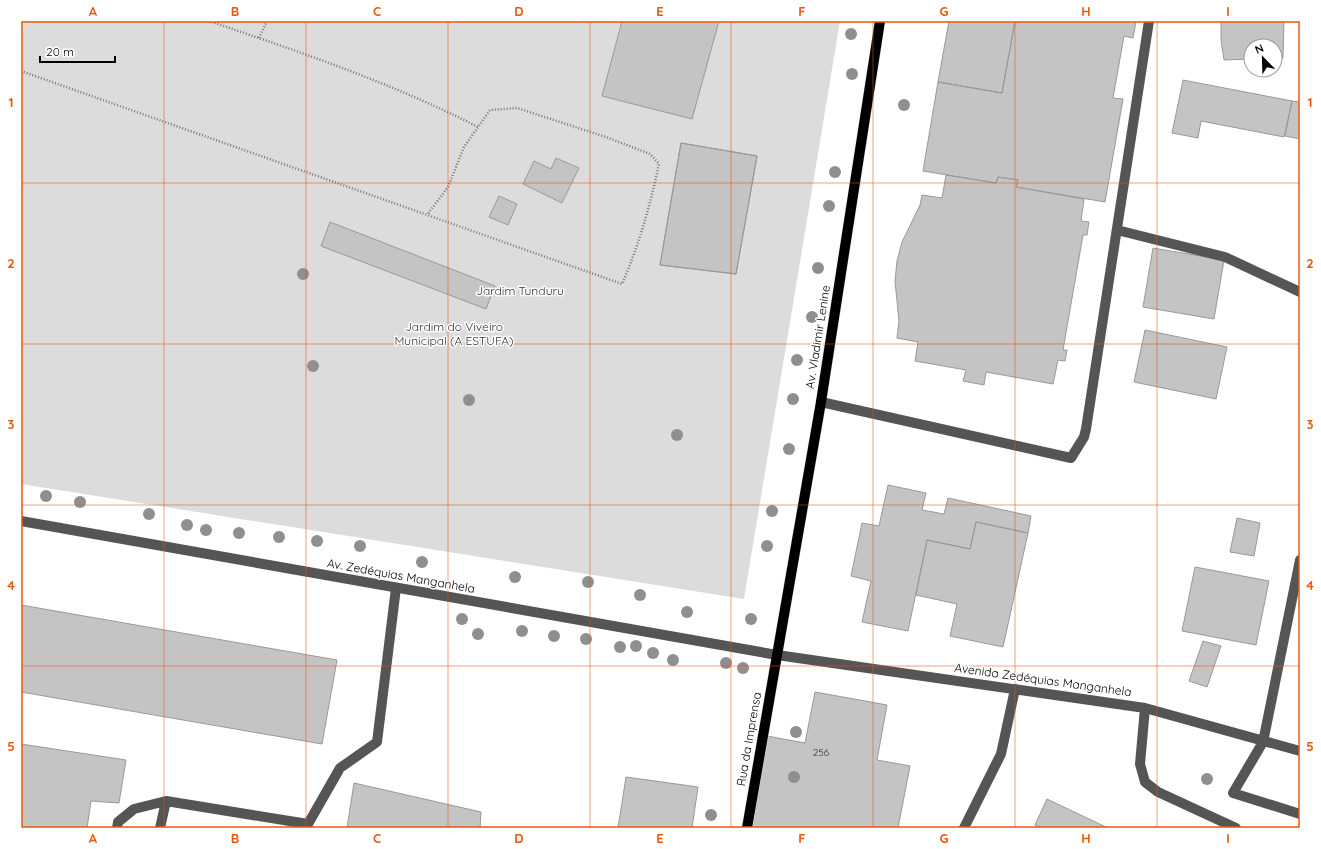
<svg xmlns="http://www.w3.org/2000/svg" width="1321" height="849" viewBox="0 0 1321 849" font-family="Quicksand,sans-serif">
<style>
.green{fill:#dcdcdc}
.building{fill:#c4c4c4;stroke:#999}
.lines{fill:none;stroke-linecap:round;stroke-linejoin:round}
.major-casing{stroke:#dbdbdb;stroke-width:11}
.path{stroke:#777;stroke-width:2.5;stroke-dasharray:1 2;stroke-linecap:butt}
.minor{stroke:#555;stroke-width:10}
.major{stroke:#000;stroke-width:10}
.tree{fill:#8f8f8f}
.grid{fill:none;stroke:#e8590c;stroke-width:1;stroke-opacity:0.55}
.labels{text-anchor:middle;stroke-width:3;stroke-linejoin:round;paint-order:stroke}
.number-label{font-size:10px;fill:#313131}
.park-label{font-size:12px;fill:#333;stroke:#fff}
.street-label{font-size:12px;fill:#000;stroke:#fff}
.neatline{fill:none;stroke:#e8590c;stroke-width:1.5}
.grid-label{font-size:13px;text-anchor:middle;font-weight:bold;fill:#e8590c}
</style>
<rect width="100%" height="100%" fill="#fff"/>
<path class="green" d="M21 21H840L744 599 21 484Z"/>
<path class="building" d="M622 21H719L692 119 602 96Z
M949 21H1015L1002 93 938 82Z
M1015 21H1136L1133 38 1124 36 1113 98 1123 99 1105 202 1016 187 1018 180 998 177 996 183 923 171 938 82 1002 93Z
M1221 21H1284L1283 58H1275V46H1251V59L1224 60 1221 40Z
M1183 80 1292 101 1284 137 1201 121 1198 138 1172 133Z
M1292 101 1300 102V139L1285 136Z
M681 143 757 156 736 274 660 265Z
M681 143 757 156 736 274 660 265Z
M556 158 579 168 562 203 523 184 534 161 551 169Z
M946 175 996 183 998 177 1018 180 1016 187 1084 199 1081 221 1089 222 1087 235H1083L1063 350H1067L1065 361 1058 360 1053 384 986 372 984 385 963 381 966 370 915 361 918 342 897 338 899 321 895 281 897 261 902 242 920 205 922 195 942 198Z
M499 196 517 204 508 225 489 217Z
M330 222 495 286 486 309 321 246Z
M1153 248 1224 260 1214 319 1143 307Z
M1145 330 1227 347 1216 399 1134 382Z
M888 485 926 493 922 510 944 514 948 498 1031 516 1028 533 976 522 970 549 927 540 908 631 862 622 871 581 851 576 862 523 879 526Z
M1237 518 1260 523 1254 556 1230 552Z
M976 522 1028 533 1003 647 950 636 957 604 916 595 927 540 970 549Z
M1195 567 1269 581 1256 645 1182 631Z
M21 605 337 660 322 744 21 692Z
M1203 641 1221 646 1207 687 1189 681Z
M815 692 887 705 877 760 910 766 898 828H750L767 736 805 743Z
M21 744 126 760 119 803 91 801 87 828H21Z
M626 777 698 787 692 828H618Z
M354 783 481 812 480 828H347Z
M1047 799 1108 828H1042L1035 825Z"/>
<g class="lines">
<defs>
<path id="major" d="M747 828 821 402 880 21"/>
</defs>
<use href="#major" class="major-casing"/>
<path class="path" d="M209 21C300 52 392 83 478 127
M259 38 267 21
M21 71 622 284C639 245 650 206 659 164L650 154 606 137 517 108 490 110 464 147 448 187 427 215"/>
<path class="minor" d="M1117 230 1225 257 1300 292
M821 402 1071 458 1084 437 1086 429 1149 21
M21 521 777 655 1145 708 1300 751
M1300 560 1263 742 1233 793 1300 814
M1145 708 1140 764 1145 782 1158 792 1236 828
M117 828 118 822 134 809 166 801 308 824
M160 828 166 801
M307 828 308 824 340 768 377 742 396 588
M964 828 1001 754 1015 689"/>
<use href="#major" class="major"/>
</g>
<g class="tree">
<circle cx="851" cy="34" r="6"/>
<circle cx="852" cy="74" r="6"/>
<circle cx="904" cy="105" r="6"/>
<circle cx="835" cy="172" r="6"/>
<circle cx="829" cy="206" r="6"/>
<circle cx="818" cy="268" r="6"/>
<circle cx="303" cy="274" r="6"/>
<circle cx="812" cy="317" r="6"/>
<circle cx="797" cy="360" r="6"/>
<circle cx="313" cy="366" r="6"/>
<circle cx="793" cy="399" r="6"/>
<circle cx="469" cy="400" r="6"/>
<circle cx="677" cy="435" r="6"/>
<circle cx="789" cy="449" r="6"/>
<circle cx="46" cy="496" r="6"/>
<circle cx="80" cy="502" r="6"/>
<circle cx="772" cy="511" r="6"/>
<circle cx="149" cy="514" r="6"/>
<circle cx="187" cy="525" r="6"/>
<circle cx="206" cy="530" r="6"/>
<circle cx="239" cy="533" r="6"/>
<circle cx="279" cy="537" r="6"/>
<circle cx="317" cy="541" r="6"/>
<circle cx="360" cy="546" r="6"/>
<circle cx="767" cy="546" r="6"/>
<circle cx="422" cy="562" r="6"/>
<circle cx="515" cy="577" r="6"/>
<circle cx="588" cy="582" r="6"/>
<circle cx="640" cy="595" r="6"/>
<circle cx="687" cy="612" r="6"/>
<circle cx="462" cy="619" r="6"/>
<circle cx="751" cy="619" r="6"/>
<circle cx="522" cy="631" r="6"/>
<circle cx="478" cy="634" r="6"/>
<circle cx="554" cy="636" r="6"/>
<circle cx="586" cy="639" r="6"/>
<circle cx="636" cy="646" r="6"/>
<circle cx="620" cy="647" r="6"/>
<circle cx="653" cy="653" r="6"/>
<circle cx="673" cy="660" r="6"/>
<circle cx="726" cy="663" r="6"/>
<circle cx="743" cy="668" r="6"/>
<circle cx="796" cy="732" r="6"/>
<circle cx="794" cy="777" r="6"/>
<circle cx="1207" cy="779" r="6"/>
<circle cx="711" cy="815" r="6"/>
</g>
<path class="grid" d="M164 21V828M306 21V828M448 21V828M590 21V828M731 21V828M873 21V828M1015 21V828M1157 21V828M21 183H1300M21 344H1300M21 505H1300M21 666H1300"/>
<g class="labels">
<g class="number-label">
<text x="821" y="756">256</text>
</g>
<g class="park-label">
<text x="520" y="295">Jardim Tunduru</text>
<text x="454" y="331">Jardim do Viveiro<tspan x="454" dy="14">Municipal (A ESTUFA)</tspan></text>
</g>
<g class="street-label">
<text transform="translate(818 337) rotate(-81)" y="4">Av. Vladimir Lenine</text>
<text transform="translate(401 576) rotate(10)" y="4">Av. Zedéquias Manganhela</text>
<text transform="translate(1043 680) rotate(8)" y="4">Avenida Zedéquias Manganhela</text>
<text transform="translate(749 739) rotate(-80)" y="4">Rua da Imprensa</text>
</g>
</g>
<rect width="1321" height="849" fill="none" stroke="#ffffff" stroke-width="44"/>
<g transform="translate(1263 58) rotate(337)"><circle r="19" fill="#ffffff" stroke="#999999"/>
<path d="M0-3L7 15L0 10L-7 15Z" fill="#000000"/>
<text y="-6" font-size="11" font-weight="bold" text-anchor="middle" fill="#000000">N</text>
</g>
<path d="M40 56v6h75v-6" fill="none" stroke="#000000" stroke-width="2"/>
<text x="46" y="56" font-size="12" fill="#000000" stroke="#ffffff" stroke-width="3" paint-order="stroke">20 m</text>
<rect x="22" y="22" width="1277" height="805" class="neatline"/>
<g class="grid-label">
<text x="93" y="16">A</text>
<text x="235" y="16">B</text>
<text x="377" y="16">C</text>
<text x="519" y="16">D</text>
<text x="660" y="16">E</text>
<text x="802" y="16">F</text>
<text x="944" y="16">G</text>
<text x="1086" y="16">H</text>
<text x="1228" y="16">I</text>
<text x="11" y="107">1</text>
<text x="1310" y="107">1</text>
<text x="11" y="268">2</text>
<text x="1310" y="268">2</text>
<text x="11" y="429">3</text>
<text x="1310" y="429">3</text>
<text x="11" y="590">4</text>
<text x="1310" y="590">4</text>
<text x="11" y="751">5</text>
<text x="1310" y="751">5</text>
<text x="93" y="843">A</text>
<text x="235" y="843">B</text>
<text x="377" y="843">C</text>
<text x="519" y="843">D</text>
<text x="660" y="843">E</text>
<text x="802" y="843">F</text>
<text x="944" y="843">G</text>
<text x="1086" y="843">H</text>
<text x="1228" y="843">I</text>
</g>
</svg>
